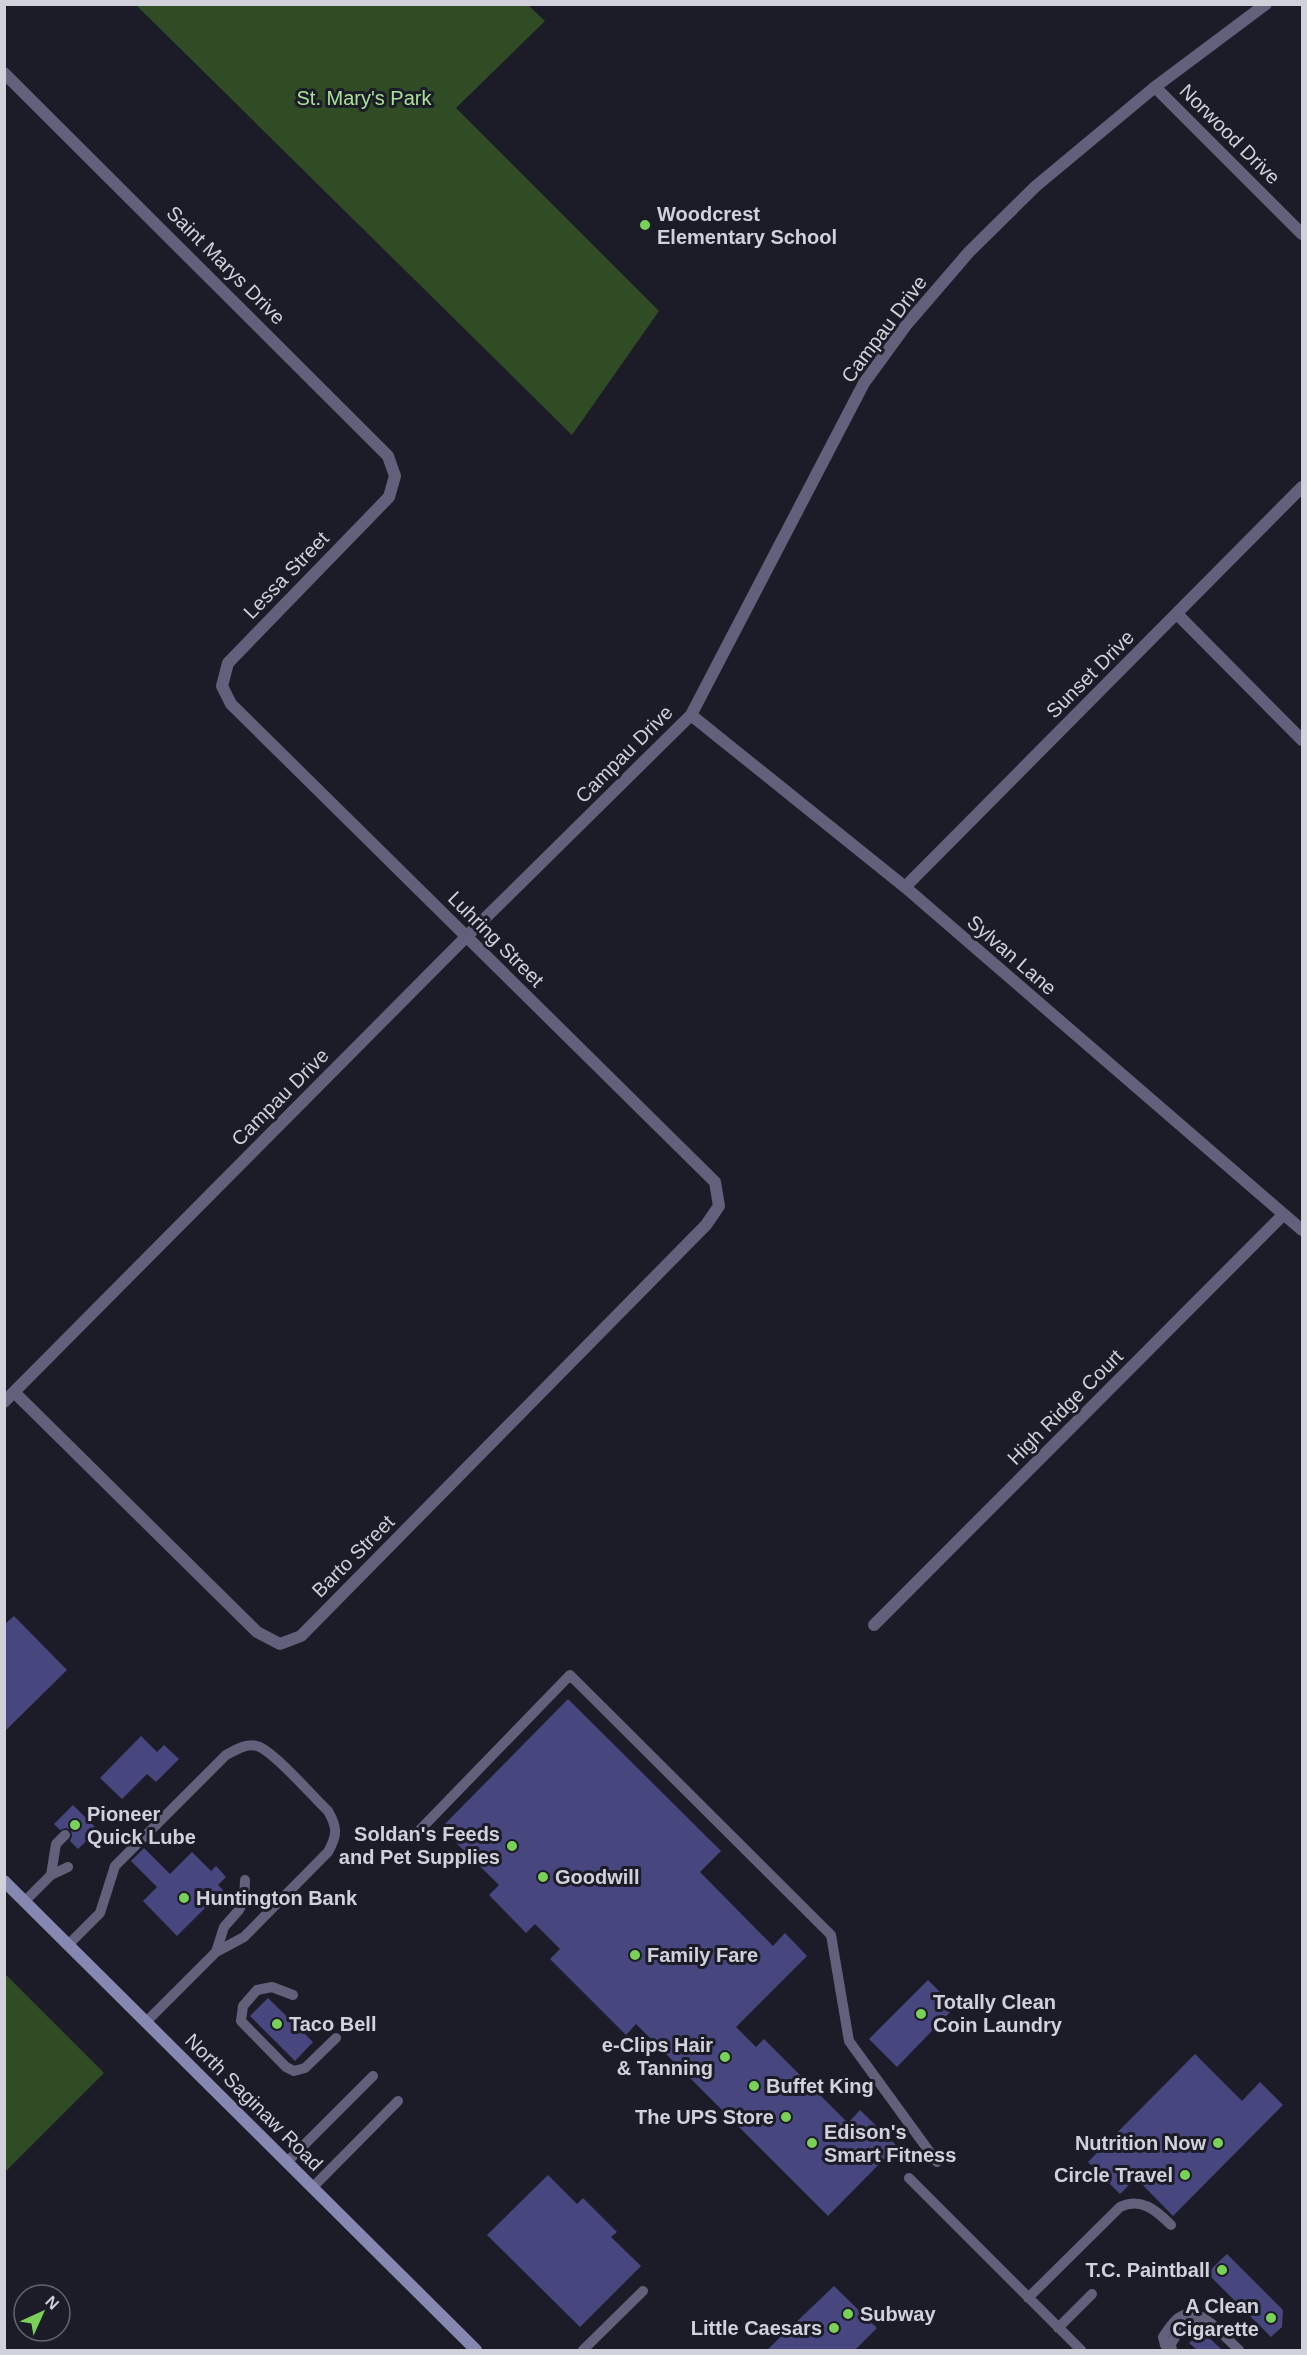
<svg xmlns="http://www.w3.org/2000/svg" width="1307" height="2355" viewBox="0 0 1307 2355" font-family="Arial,sans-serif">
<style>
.green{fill:#2f4c25}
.building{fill:#48467e}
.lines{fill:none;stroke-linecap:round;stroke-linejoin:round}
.lane{stroke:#61617b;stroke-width:10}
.street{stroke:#61617b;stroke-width:12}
.secondary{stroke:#8788b2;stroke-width:12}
.poi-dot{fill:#7ad157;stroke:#1c1c28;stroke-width:2}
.labels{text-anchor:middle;stroke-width:6;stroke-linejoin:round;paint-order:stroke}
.park-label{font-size:20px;fill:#a9e294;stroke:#1c1c28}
.street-label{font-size:20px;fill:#d0d1da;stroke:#1c1c28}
.poi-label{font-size:20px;font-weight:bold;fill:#d0d1da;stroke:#1c1c28;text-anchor:start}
</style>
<rect width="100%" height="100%" fill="#1c1c28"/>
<path class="green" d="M136 5H528L545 21 456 108 659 311 572 435Z
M5 1974 104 2073 5 2172Z"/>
<path class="building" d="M14 1616 67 1670 4 1732V1625Z
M568 1699 721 1851 700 1872 773 1946 785 1933 807 1956 736 2027 756 2047 764 2039 848 2123 860 2110 897 2146 828 2216 636 2024 626 2035 550 1959 560 1949 535 1924 526 1933 489 1895 499 1885 441 1828Z
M141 1736 157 1752 164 1745 179 1759 156 1782 147 1774 122 1799 100 1778Z
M73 1805 98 1830 78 1849 70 1841 72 1836 71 1830 66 1828 60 1830 54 1824Z
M144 1848 170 1874 192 1852 211 1871 216 1866 226 1877 218 1885 223 1890 177 1936 143 1901 157 1887 131 1861Z
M928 1980 955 2007 897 2067 869 2039Z
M268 1998 313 2042 295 2061 250 2016Z
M1195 2054 1242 2101 1260 2082 1283 2105 1173 2216 1136 2178 1120 2194 1088 2162Z
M548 2175 577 2204 583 2198 617 2232 611 2237 641 2266 580 2327 487 2235Z
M1227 2254 1283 2310 1282 2327 1271 2337 1207 2273Z
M834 2286 877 2328 855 2350H767Z
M1202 2331 1222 2350H1197L1189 2343Z"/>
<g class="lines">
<path class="lane" d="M413 1837 570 1675 831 1935 849 2041 937 2162
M51 1875 56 1844 65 1835
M25 1901 51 1875 68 1867
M68 1945 100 1913 115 1866 226 1755C236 1750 246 1743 257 1746 273 1750 314 1798 328 1811 338 1828 337 1836 328 1852L244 1937 216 1952 146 2022
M216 1952 224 1927 239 1910 244 1900 245 1880
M293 1995 272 1987 257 1990 243 2006 241 2021 286 2067 294 2071 305 2068 336 2038
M287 2162 373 2076
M909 2178 1081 2350
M312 2188 398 2101
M1028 2298 1120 2207C1141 2197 1156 2210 1171 2225
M1058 2328 1092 2294
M583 2350 643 2291
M1169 2350 1165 2345 1163 2337C1172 2323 1182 2308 1199 2316
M1172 2350 1171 2344C1179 2330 1186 2320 1202 2317L1212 2324 1239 2350"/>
<path class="street" d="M4 73 388 456 395 476 389 497 228 663 222 686 231 704 715 1182 719 1206 706 1225 301 1636 280 1644 257 1632 14 1392
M1155 87 1302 234
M1177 614 1302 740
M691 715 905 887 1302 1230
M905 887 1302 487
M4 1402 466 937 691 715 864 383 907 324 969 252 1036 186 1155 87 1266 4
M874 1625 1283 1215"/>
<path class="secondary" d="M4 1881 476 2350"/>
</g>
<g class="poi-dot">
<circle cx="645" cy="225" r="6"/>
<circle cx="75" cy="1825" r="6"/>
<circle cx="512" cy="1846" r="6"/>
<circle cx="543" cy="1877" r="6"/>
<circle cx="184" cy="1898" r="6"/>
<circle cx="635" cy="1955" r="6"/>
<circle cx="921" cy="2014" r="6"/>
<circle cx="277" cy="2024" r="6"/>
<circle cx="725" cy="2057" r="6"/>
<circle cx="754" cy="2086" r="6"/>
<circle cx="786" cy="2117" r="6"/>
<circle cx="812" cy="2143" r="6"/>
<circle cx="1218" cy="2143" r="6"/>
<circle cx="1185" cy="2175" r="6"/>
<circle cx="1222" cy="2270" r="6"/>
<circle cx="848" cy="2314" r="6"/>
<circle cx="1271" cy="2318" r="6"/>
<circle cx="834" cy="2328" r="6"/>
</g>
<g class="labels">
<g class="park-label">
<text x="364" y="105">St. Mary's Park</text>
</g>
<g class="street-label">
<text transform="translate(1230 134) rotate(45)" y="7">Norwood Drive</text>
<text transform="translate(226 265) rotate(45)" y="7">Saint Marys Drive</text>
<text transform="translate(884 329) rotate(-53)" y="7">Campau Drive</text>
<text transform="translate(286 575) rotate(-46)" y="7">Lessa Street</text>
<text transform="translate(1090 674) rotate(-45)" y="7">Sunset Drive</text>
<text transform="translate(624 754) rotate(-45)" y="7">Campau Drive</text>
<text transform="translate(496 939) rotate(45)" y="7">Luhring Street</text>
<text transform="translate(1012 955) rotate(41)" y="7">Sylvan Lane</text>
<text transform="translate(280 1097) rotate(-45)" y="7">Campau Drive</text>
<text transform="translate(1065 1407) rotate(-45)" y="7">High Ridge Court</text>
<text transform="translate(353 1556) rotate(-45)" y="7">Barto Street</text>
<text transform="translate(254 2102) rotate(45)" y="7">North Saginaw Road</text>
</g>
<g class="poi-label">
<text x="657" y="221">Woodcrest<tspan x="657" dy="23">Elementary School</tspan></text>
<text x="87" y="1821">Pioneer<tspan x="87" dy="23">Quick Lube</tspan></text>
<text x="500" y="1841" text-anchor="end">Soldan's Feeds<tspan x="500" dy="23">and Pet Supplies</tspan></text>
<text x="555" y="1884">Goodwill</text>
<text x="196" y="1905">Huntington Bank</text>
<text x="647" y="1962">Family Fare</text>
<text x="933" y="2009">Totally Clean<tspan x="933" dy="23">Coin Laundry</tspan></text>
<text x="289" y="2031">Taco Bell</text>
<text x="713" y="2052" text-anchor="end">e-Clips Hair<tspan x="713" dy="23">&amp; Tanning</tspan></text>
<text x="766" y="2093">Buffet King</text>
<text x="774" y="2124" text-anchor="end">The UPS Store</text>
<text x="824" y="2139">Edison's<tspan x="824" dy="23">Smart Fitness</tspan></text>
<text x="1206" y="2150" text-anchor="end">Nutrition Now</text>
<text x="1173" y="2182" text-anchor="end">Circle Travel</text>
<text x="1210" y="2277" text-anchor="end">T.C. Paintball</text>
<text x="1259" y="2313" text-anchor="end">A Clean<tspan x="1259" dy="23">Cigarette</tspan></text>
<text x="860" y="2321">Subway</text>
<text x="822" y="2335" text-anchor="end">Little Caesars</text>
</g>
</g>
<rect width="1307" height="2355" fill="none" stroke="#d0d1da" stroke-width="12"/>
<g transform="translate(42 2313) rotate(45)"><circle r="28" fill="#1c1c28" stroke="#64646f" stroke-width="1.5"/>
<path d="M0-4.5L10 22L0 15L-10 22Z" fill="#7ad157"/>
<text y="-9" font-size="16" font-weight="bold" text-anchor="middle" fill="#d0d1da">N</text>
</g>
</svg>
